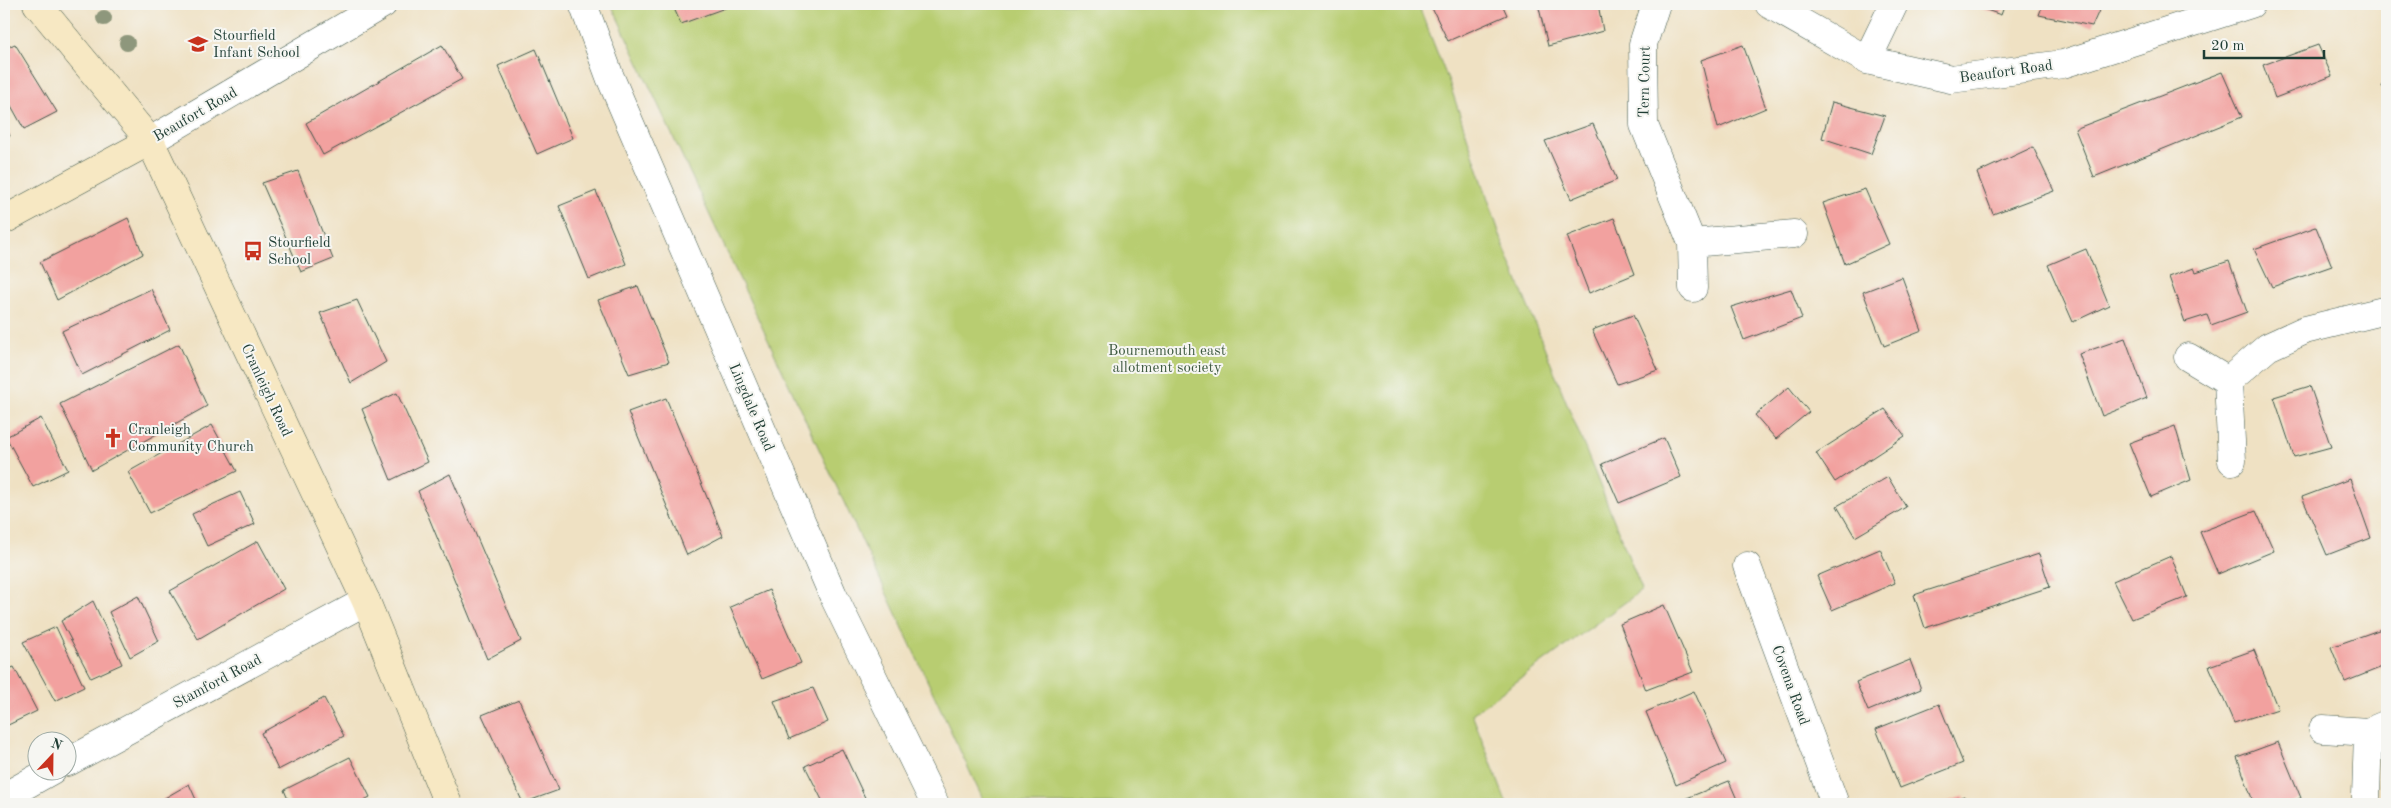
<svg xmlns="http://www.w3.org/2000/svg" width="2391" height="808" viewBox="0 0 2391 808" font-family="'Old Standard TT',serif">
<style>
.green{fill:#b8cd71;stroke:#6c8552}
.building{fill:#f2a19f}
.lines{fill:none;stroke-linecap:round;stroke-linejoin:round}
.street-casing{stroke:#3e5649;stroke-width:29}
.secondary-casing{stroke:#3e5649;stroke-width:29}
.street{stroke:#fff;stroke-width:28}
.secondary{stroke:#f7e8c3;stroke-width:28}
.tree{fill:#8e977b}
.labels{text-anchor:middle;stroke-width:4;stroke-linejoin:round;paint-order:stroke}
.poi-label{font-size:15px;fill:#1f3d34;stroke:#f6f6f2;text-anchor:start}
.street-label{font-size:15px;fill:#1f3d34;stroke:#f6f6f2}
.park-label{font-size:15px;fill:#3e5a40;stroke:#f6f6f2}
</style>
<rect width="100%" height="100%" fill="#f6f6f2"/>
<filter id="ink" filterUnits="userSpaceOnUse"><feTurbulence type="fractalNoise" baseFrequency=".02" numOctaves="2"/><feDisplacementMap in="SourceGraphic" scale="10" xChannelSelector="R" yChannelSelector="G"/><feConvolveMatrix kernelMatrix="1 2 1 2 8 2 1 2 1" color-interpolation-filters="sRGB"/></filter>
<filter id="wash" filterUnits="userSpaceOnUse"><feTurbulence type="fractalNoise" baseFrequency=".0096" numOctaves="4" result="noise"/><feDisplacementMap in="SourceGraphic" scale="20" xChannelSelector="R" yChannelSelector="G"/><feGaussianBlur stdDeviation="1.12" result="paint"/><feColorMatrix in="noise" values="0 0 0 0 0 0 0 0 0 0 0 0 0 0 0 0 0 1.4 0 .05"/><feComposite in="paint" operator="in"/></filter>
<g filter="url(#wash)">
<rect width="100%" height="100%" fill="#efe1c3"/>
<path class="green" d="M611 4H1418L1450 85 1504 247 1642 590 1472 714 1507 804H985Z"/>
<g id="blocks">
<path class="building" d="M672 4H736L681 24Z
M1430 4H1502L1507 15 1448 41Z
M1538 4H1598L1603 31 1548 46Z
M1969 4H2005L2001 15Z
M2043 4H2102L2092 26 2039 15Z
M15 44 57 112 24 129 4 93V49Z
M442 45 462 79 323 155 306 123Z
M1743 45 1766 108 1718 128 1701 60Z
M2318 45 2332 76 2275 98 2263 65Z
M536 49 573 138 537 154 498 66Z
M2222 72 2242 117 2094 177 2075 129Z
M2387 74V89L2382 87Z
M1832 102 1885 116 1871 154 1822 138Z
M4 124 10 136 4 139Z
M1593 124 1617 180 1571 199 1545 141Z
M2033 147 2054 191 1993 214 1977 173Z
M298 171 333 259 301 272 262 183Z
M1865 189 1889 244 1845 264 1823 203Z
M596 191 626 264 589 279 559 206Z
M128 218 143 254 57 300 40 262Z
M1614 218 1635 274 1589 293 1567 236Z
M2316 227 2332 266 2272 287 2254 249Z
M2086 249 2109 305 2073 322 2048 265Z
M2229 261 2247 312 2211 325 2207 315 2185 322 2169 277 2194 268 2196 272Z
M1902 277 1922 331 1884 346 1863 292Z
M638 286 669 362 629 374 598 300Z
M151 289 170 330 82 375 62 331Z
M1791 289 1802 318 1744 340 1731 307Z
M357 300 386 362 351 383 320 313Z
M1633 315 1658 370 1617 384 1592 330Z
M2125 338 2147 398 2102 416 2079 354Z
M179 344 207 406 92 470 60 404Z
M2310 386 2331 447 2294 457 2274 397Z
M1789 387 1809 412 1776 439 1755 415Z
M397 393 428 462 391 480 362 409Z
M666 398 723 536 687 555 628 412Z
M1885 409 1905 436 1835 482 1816 453Z
M41 418 68 470 33 487 6 437Z
M212 425 237 471 150 513 128 472Z
M2175 426 2191 480 2151 497 2129 443Z
M1664 438 1681 477 1619 503 1602 464Z
M450 474 521 641 487 659 418 491Z
M1888 477 1906 507 1855 537 1837 506Z
M2350 479 2371 538 2327 555 2302 497Z
M240 492 255 524 207 546 192 514Z
M2256 511 2274 551 2218 574 2200 532Z
M258 541 284 589 198 639 170 591Z
M1880 549 1895 583 1832 610 1817 576Z
M2039 554 2050 587 1925 628 1914 595Z
M2171 556 2187 597 2132 619 2113 581Z
M769 590 801 663 762 679 730 607Z
M138 596 159 641 130 657 109 612Z
M93 601 122 664 91 678 61 621Z
M1664 605 1693 672 1646 690 1620 624Z
M56 627 84 687 55 701 23 642Z
M2387 627V665L2345 682 2331 647Z
M2254 650 2278 709 2234 723 2209 666Z
M1910 660 1921 689 1868 711 1856 682Z
M14 667 37 711 4 727V671Z
M813 688 828 722 789 739 774 701Z
M1694 691 1726 763 1676 785 1646 712Z
M324 698 344 736 278 770 261 733Z
M519 700 559 790 523 803 482 715Z
M1939 704 1963 763 1900 788 1876 729Z
M2278 742 2301 798 2288 804H2254L2237 757Z
M842 749 868 804H824L805 766Z
M350 757 370 797 356 804H290L284 790Z
M1729 781 1739 804H1683L1682 800Z
M189 784 198 804H165L163 799Z
M1964 796 1967 804H1941Z"/>
</g>
</g>
<g filter="url(#ink)">
<use href="#blocks" fill-opacity="0" stroke="#3e5649" stroke-width="1"/>
<g class="lines">
<defs>
<path id="street" d="M583 4 610 77 833 595 935 804
M1656 4 1643 44 1644 125 1692 243 1794 234
M1769 4 1867 60 1951 79 2063 64 2251 4
M1867 60 1894 4
M150 141 383 4
M1692 243 1693 288
M2188 357 2228 381
M2232 461 2228 381 2268 347 2305 330 2387 310
M1747 566 1835 804
M2323 729 2368 732
M68 762 366 601
M4 797 52 770
M2366 797 2368 732 2387 724"/>
<path id="secondary" d="M37 4 150 141 366 601 448 804
M4 220 150 141"/>
</defs>
<use href="#street" class="street-casing"/>
<use href="#secondary" class="secondary-casing"/>
<use href="#street" class="street"/>
<use href="#secondary" class="secondary"/>
</g>
<g class="tree">
<circle cx="104" cy="18" r="8"/>
<circle cx="127" cy="43" r="8"/>
</g>
</g>
<defs>
<symbol id="school-bare" viewBox="-9 -9 18 18"><path d="M0-5L7-2L0 1L-7-2ZM-4 1L0 2.5L4 1V4Q0 6-4 4Z" fill="#c8321e" stroke="#f6f6f2" stroke-width="2.5" paint-order="stroke"/></symbol>
<symbol id="bus-bare" viewBox="-9 -9 18 18"><path d="M-5-6H5V4H4V6H2V4H-2V6H-4V4H-5ZM-3.5-4V0h7V-4ZM-3.5 1.2v1.5H-2V1.2ZM2 1.2v1.5H3.5V1.2Z" fill="#c8321e" stroke="#f6f6f2" stroke-width="2.5" paint-order="stroke"/></symbol>
<symbol id="church-bare" viewBox="-9 -9 18 18"><path d="M-1.2-6h2.4v3.5h3.3v2.4h-3.3V6h-2.4V-.1h-3.3v-2.4h3.3Z" fill="#c8321e" stroke="#f6f6f2" stroke-width="2.5" paint-order="stroke"/></symbol>
</defs>
<g fill-rule="evenodd">
<use href="#school-bare" x="184" y="30" width="28" height="28"/>
<use href="#bus-bare" x="239" y="237" width="28" height="28"/>
<use href="#church-bare" x="99" y="424" width="28" height="28"/>
</g>
<g class="labels">
<g class="poi-label">
<text x="213" y="40">Stourfield<tspan x="213" dy="17">Infant School</tspan></text>
<text x="268" y="247">Stourfield<tspan x="268" dy="17">School</tspan></text>
<text x="128" y="434">Cranleigh<tspan x="128" dy="17">Community Church</tspan></text>
</g>
<g class="street-label">
<text transform="translate(2006 71) rotate(-8)" y="5">Beaufort Road</text>
<text transform="translate(1644 82) rotate(-89)" y="5">Tern Court</text>
<text transform="translate(195 114) rotate(-30)" y="5">Beaufort Road</text>
<text transform="translate(267 390) rotate(65)" y="5">Cranleigh Road</text>
<text transform="translate(752 407) rotate(67)" y="5">Lingdale Road</text>
<text transform="translate(217 681) rotate(-28)" y="5">Stamford Road</text>
<text transform="translate(1791 685) rotate(70)" y="5">Covena Road</text>
</g>
<g class="park-label">
<text x="1167" y="355">Bournemouth east<tspan x="1167" dy="17">allotment society</tspan></text>
</g>
</g>
<rect width="2391" height="808" fill="none" stroke="#f6f6f2" stroke-width="20"/>
<g transform="translate(52 756) rotate(22)"><circle r="24" fill="#f6f6f2" stroke="#a0aca6"/>
<path d="M0-4L9 19L0 12L-9 19Z" fill="#c8321e"/>
<text y="-8" font-size="14" font-weight="bold" text-anchor="middle" fill="#1f3d34">N</text>
</g>
<path d="M2204 50v8h120v-8" fill="none" stroke="#1f3d34" stroke-width="2.5"/>
<text x="2211" y="50" font-size="15" fill="#1f3d34" stroke="#f6f6f2" stroke-width="4" paint-order="stroke">20 m</text>
</svg>
